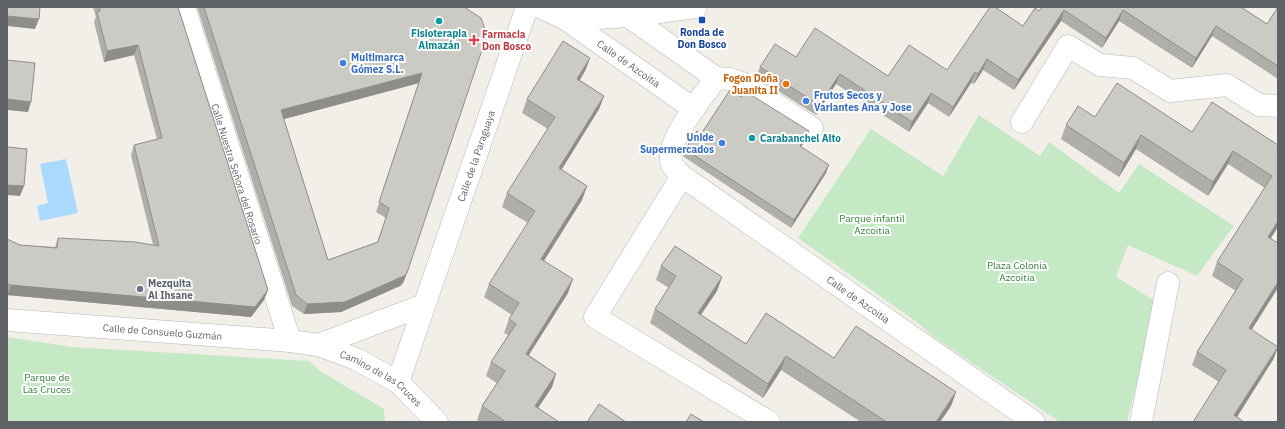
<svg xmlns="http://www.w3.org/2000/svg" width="1285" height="429" viewBox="0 0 1285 429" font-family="'IBM Plex Sans',sans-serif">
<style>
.green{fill:#c5e8c5}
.water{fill:#aadaff}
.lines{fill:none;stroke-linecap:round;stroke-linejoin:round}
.minor-casing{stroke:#b5b8bc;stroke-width:23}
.minor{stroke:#fff;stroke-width:22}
.wall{fill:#afaea9;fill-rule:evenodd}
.shaded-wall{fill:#8f8d8a}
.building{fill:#cccac5;stroke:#8f8d8a;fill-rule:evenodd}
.transit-dot{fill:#1a4fb4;stroke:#fff;stroke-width:1.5}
.culture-dot{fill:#0f9aa8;stroke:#fff;stroke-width:1.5}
.health-dot{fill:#e0444e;stroke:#fff;stroke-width:1.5}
.shop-dot{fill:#3f7fe0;stroke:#fff;stroke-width:1.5}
.food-dot{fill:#e8710a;stroke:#fff;stroke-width:1.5}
.worship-dot{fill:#6b7280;stroke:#fff;stroke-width:1.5}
.labels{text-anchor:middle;stroke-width:4;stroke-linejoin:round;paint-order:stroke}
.transit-label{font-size:10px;font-weight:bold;fill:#164399;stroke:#fff}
.culture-label{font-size:10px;font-weight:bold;fill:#0d838f;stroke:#fff}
.health-label{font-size:10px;font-weight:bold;fill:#be3a42;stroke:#fff;text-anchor:start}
.shop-label{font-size:10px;font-weight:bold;fill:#366cbe;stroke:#fff;text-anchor:start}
.street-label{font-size:10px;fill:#5f6368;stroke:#fff}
.food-label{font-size:10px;font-weight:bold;fill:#c56008;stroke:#fff;text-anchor:end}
.park-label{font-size:10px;fill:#348238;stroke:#fff}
.worship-label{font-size:10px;font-weight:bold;fill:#5b616d;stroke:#fff;text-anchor:start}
</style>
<rect width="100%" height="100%" fill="#f1efe8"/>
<path class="green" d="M979 115 1040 156 1049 142 1119 193 1139 164 1234 226 1197 276 1128 245 1116 277 1157 302 1127 422H1060L934 337 918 323 798 238 871 129 943 176Z
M7 337 72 347 309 361 320 371 384 409 385 422H7Z"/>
<path class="water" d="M66 159 78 213 40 221 37 206 48 203 40 164Z"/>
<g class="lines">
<defs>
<g id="minor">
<path id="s1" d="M184 7 290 341"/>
<path d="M540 7 564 18 583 19 628 16 696 7"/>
<path d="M628 16 716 78 730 79 742 83 812 128"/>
<path id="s2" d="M564 18 694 109"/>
<path d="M1022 122 1068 46 1100 65 1133 68 1170 91 1227 85 1259 105 1278 106"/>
<path d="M682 176C679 173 673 168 672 164 662 145 705 94 716 78"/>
<path id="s3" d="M7 320 290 341 318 345 356 359 398 382 437 422"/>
<path d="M318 345 424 305"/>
<path id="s4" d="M398 382 527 7"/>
<path id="s5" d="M769 422 595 317 682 176 1034 422"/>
<path d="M1141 422 1168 283"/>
</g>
</defs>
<use href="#minor" class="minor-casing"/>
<use href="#minor" class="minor"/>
</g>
<path class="wall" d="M93 7H178L268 290 264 300 251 317 7 295V239L20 245 55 247 58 238 153 245 131 155 134 145 157 139 134 55 104 62 94 22 96 17Z
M197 7H464L407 273 403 283 400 286 341 312 304 314 292 306ZM419 83 376 212 386 218 377 242 328 260 283 119Z
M1241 7 1267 24 1278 7V79L1212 36 1192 68 1119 21 1102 48 1061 21 1014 90 983 70 974 84 971 83 949 117 928 103 909 132 836 84 816 115 756 77 760 67 796 57 888 76 947 70 1023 26 1039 11Z
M590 58 585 71 580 80 604 96 599 109 561 170 587 186 582 200 544 261 568 293 529 355 556 374 552 387 538 408 559 422H481L477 420 482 406 497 383 486 376 491 362 508 335 504 333 509 319 512 315 484 297 489 284 528 223 502 207 507 193 548 129 522 113 527 99Z
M1095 117 1278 145V227L1271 238 1251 330 1278 347 1273 360 1193 422 1219 382 1192 365 1197 352 1236 291 1212 276 1217 262 1265 188 1228 164 1208 196 1136 149 1119 177 1061 139 1066 125Z
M806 139 801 147 826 173 791 228 684 157 683 155 686 148Z
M661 266 722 277 717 291 701 315 746 344 834 358 956 392 951 406 940 422H861L781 370 763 398 650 323 655 309 669 288 656 280Z"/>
<path class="shaded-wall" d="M1064 10 1061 21 1014 90 1018 80Z
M1123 10 1119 21 1102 48 1106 38Z
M7 16 39 19 35 29 7 26Z
M1216 26 1212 36 1192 68 1196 58Z
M138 45 134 55 104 62 107 51Z
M590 58 585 71 572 92 577 79Z
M987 59 983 70 974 84 978 74Z
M975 72 971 83 949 117 953 107Z
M422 73 419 83 277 121 281 110Z
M840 74 836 84 816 115 819 105Z
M931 93 928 103 909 132 912 122Z
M604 96 599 109 554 182 559 168Z
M7 99 31 102 28 112 7 110Z
M809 131 806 139 797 153 800 146Z
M1141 135 1136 149 1119 177 1124 163Z
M1233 151 1228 164 1208 196 1213 182Z
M829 165 826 173 791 228 794 220Z
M7 185 24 186 20 196 7 195Z
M587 186 582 200 536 273 541 259Z
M1278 221V227L1263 250 1268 237Z
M407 273 403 283 400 286 341 312 304 314 307 304Z
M722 277 717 291 693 326 698 313Z
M573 279 568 293 521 367 526 354Z
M1278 282V288L1244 342 1249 328Z
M11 285 268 290 264 300 251 317 7 295Z
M1278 347 1273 360 1234 422V415Z
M786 356 781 370 763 398 768 384Z
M556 374 552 387 530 420 535 406Z
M956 392 951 406 940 422H936Z"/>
<path class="building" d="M7 7H40L39 19 7 16Z
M99 7H178L268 290 255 307 11 285 7 284V239L20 245 57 248 58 238 135 242 159 246 134 145 162 138 138 45 107 51 97 12 100 11Z
M204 7H464L481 18 487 35 407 273 404 276 345 302 307 304 296 295ZM422 73 379 202 389 208 378 242 328 260 281 110Z
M990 7H995L1023 26 1035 8 1039 11 1042 7H1241L1267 24 1278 7V66L1216 26 1196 58 1123 10 1106 38 1064 10 1018 80 987 59 978 74 975 72 953 107 931 93 912 122 840 74 819 105 760 67 775 44 796 57 815 28 888 76 909 45 947 70Z
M563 41 590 58 577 79 604 96 559 168 587 186 541 259 573 279 526 354 556 374 535 406 559 422H506L482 406 505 371 491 362 516 324 509 319 519 303 489 284 535 211 507 193 555 117 527 99Z
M7 60 35 63 31 102 7 99Z
M1117 83 1192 132 1212 102 1278 145V221L1268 237 1278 243V282L1249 328 1278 347 1234 415 1244 422H1193L1226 370 1197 352 1243 279 1217 262 1272 176 1233 151 1213 182 1141 135 1124 163 1066 125 1078 106 1095 117Z
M730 90 741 97 745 91 809 131 800 146 829 165 794 220 686 150V148L697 131 701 134Z
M7 147 27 149 24 186 7 185Z
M675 246 722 277 698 313 746 344 766 313 834 358 856 326 956 392 936 422H884L885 421 786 356 768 384 655 309 676 276 661 266Z
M599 404 626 422H587Z
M691 414 704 422H686Z"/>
<rect class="transit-dot" x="698" y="16" width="8" height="8" rx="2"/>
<g class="culture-dot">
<circle cx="439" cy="21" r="4"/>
<circle cx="752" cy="138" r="4"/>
</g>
<path class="health-dot" d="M472 34h4v4h4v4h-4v4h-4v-4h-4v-4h4z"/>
<g class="shop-dot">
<circle cx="343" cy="63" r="4"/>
<circle cx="806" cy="101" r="4"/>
<circle cx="722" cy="143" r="4"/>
</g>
<circle class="food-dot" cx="786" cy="84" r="4"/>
<circle class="worship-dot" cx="140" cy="289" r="4"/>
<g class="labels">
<g class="transit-label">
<text x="702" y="36">Ronda de<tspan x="702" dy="12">Don Bosco</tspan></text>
</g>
<g class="culture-label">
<text x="439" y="37">Fisioterapia<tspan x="439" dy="12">Almazán</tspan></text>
<text x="760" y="142" text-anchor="start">Carabanchel Alto</text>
</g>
<g class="health-label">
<text x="482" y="38">Farmacia<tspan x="482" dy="12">Don Bosco</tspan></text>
</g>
<g class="shop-label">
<text x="351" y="61">Multimarca<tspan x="351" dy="12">Gómez S.L.</tspan></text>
<text x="814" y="99">Frutos Secos y<tspan x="814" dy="12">Variantes Ana y Jose</tspan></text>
<text x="714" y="141" text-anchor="end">Unide<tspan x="714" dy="12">Supermercados</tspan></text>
</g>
<g class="street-label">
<text dy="4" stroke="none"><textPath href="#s2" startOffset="79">Calle de Azcoitia</textPath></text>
<text dy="4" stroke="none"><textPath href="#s4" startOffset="239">Calle de la Paraguaya</textPath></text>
<text dy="4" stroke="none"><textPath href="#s1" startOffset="175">Calle Nuestra Señora del Rosario</textPath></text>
<text dy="4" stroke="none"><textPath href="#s5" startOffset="584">Calle de Azcoitia</textPath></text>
<text dy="4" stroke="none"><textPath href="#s3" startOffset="156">Calle de Consuelo Guzmán</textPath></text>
<text dy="4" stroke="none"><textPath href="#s3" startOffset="384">Camino de las Cruces</textPath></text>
</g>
<g class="food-label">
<text x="778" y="82">Fogon Doña<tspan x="778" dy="12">Juanita II</tspan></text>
</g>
<g class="park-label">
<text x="872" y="222">Parque infantil<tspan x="872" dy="12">Azcoitia</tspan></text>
<text x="1017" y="269">Plaza Colonia<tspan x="1017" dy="12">Azcoitia</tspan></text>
<text x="47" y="381">Parque de<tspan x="47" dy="12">Las Cruces</tspan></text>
</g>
<g class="worship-label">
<text x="148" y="287">Mezquita<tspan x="148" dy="12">Al Ihsane</tspan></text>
</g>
</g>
<rect width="1285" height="429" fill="none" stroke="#5f6368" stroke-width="16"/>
</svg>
